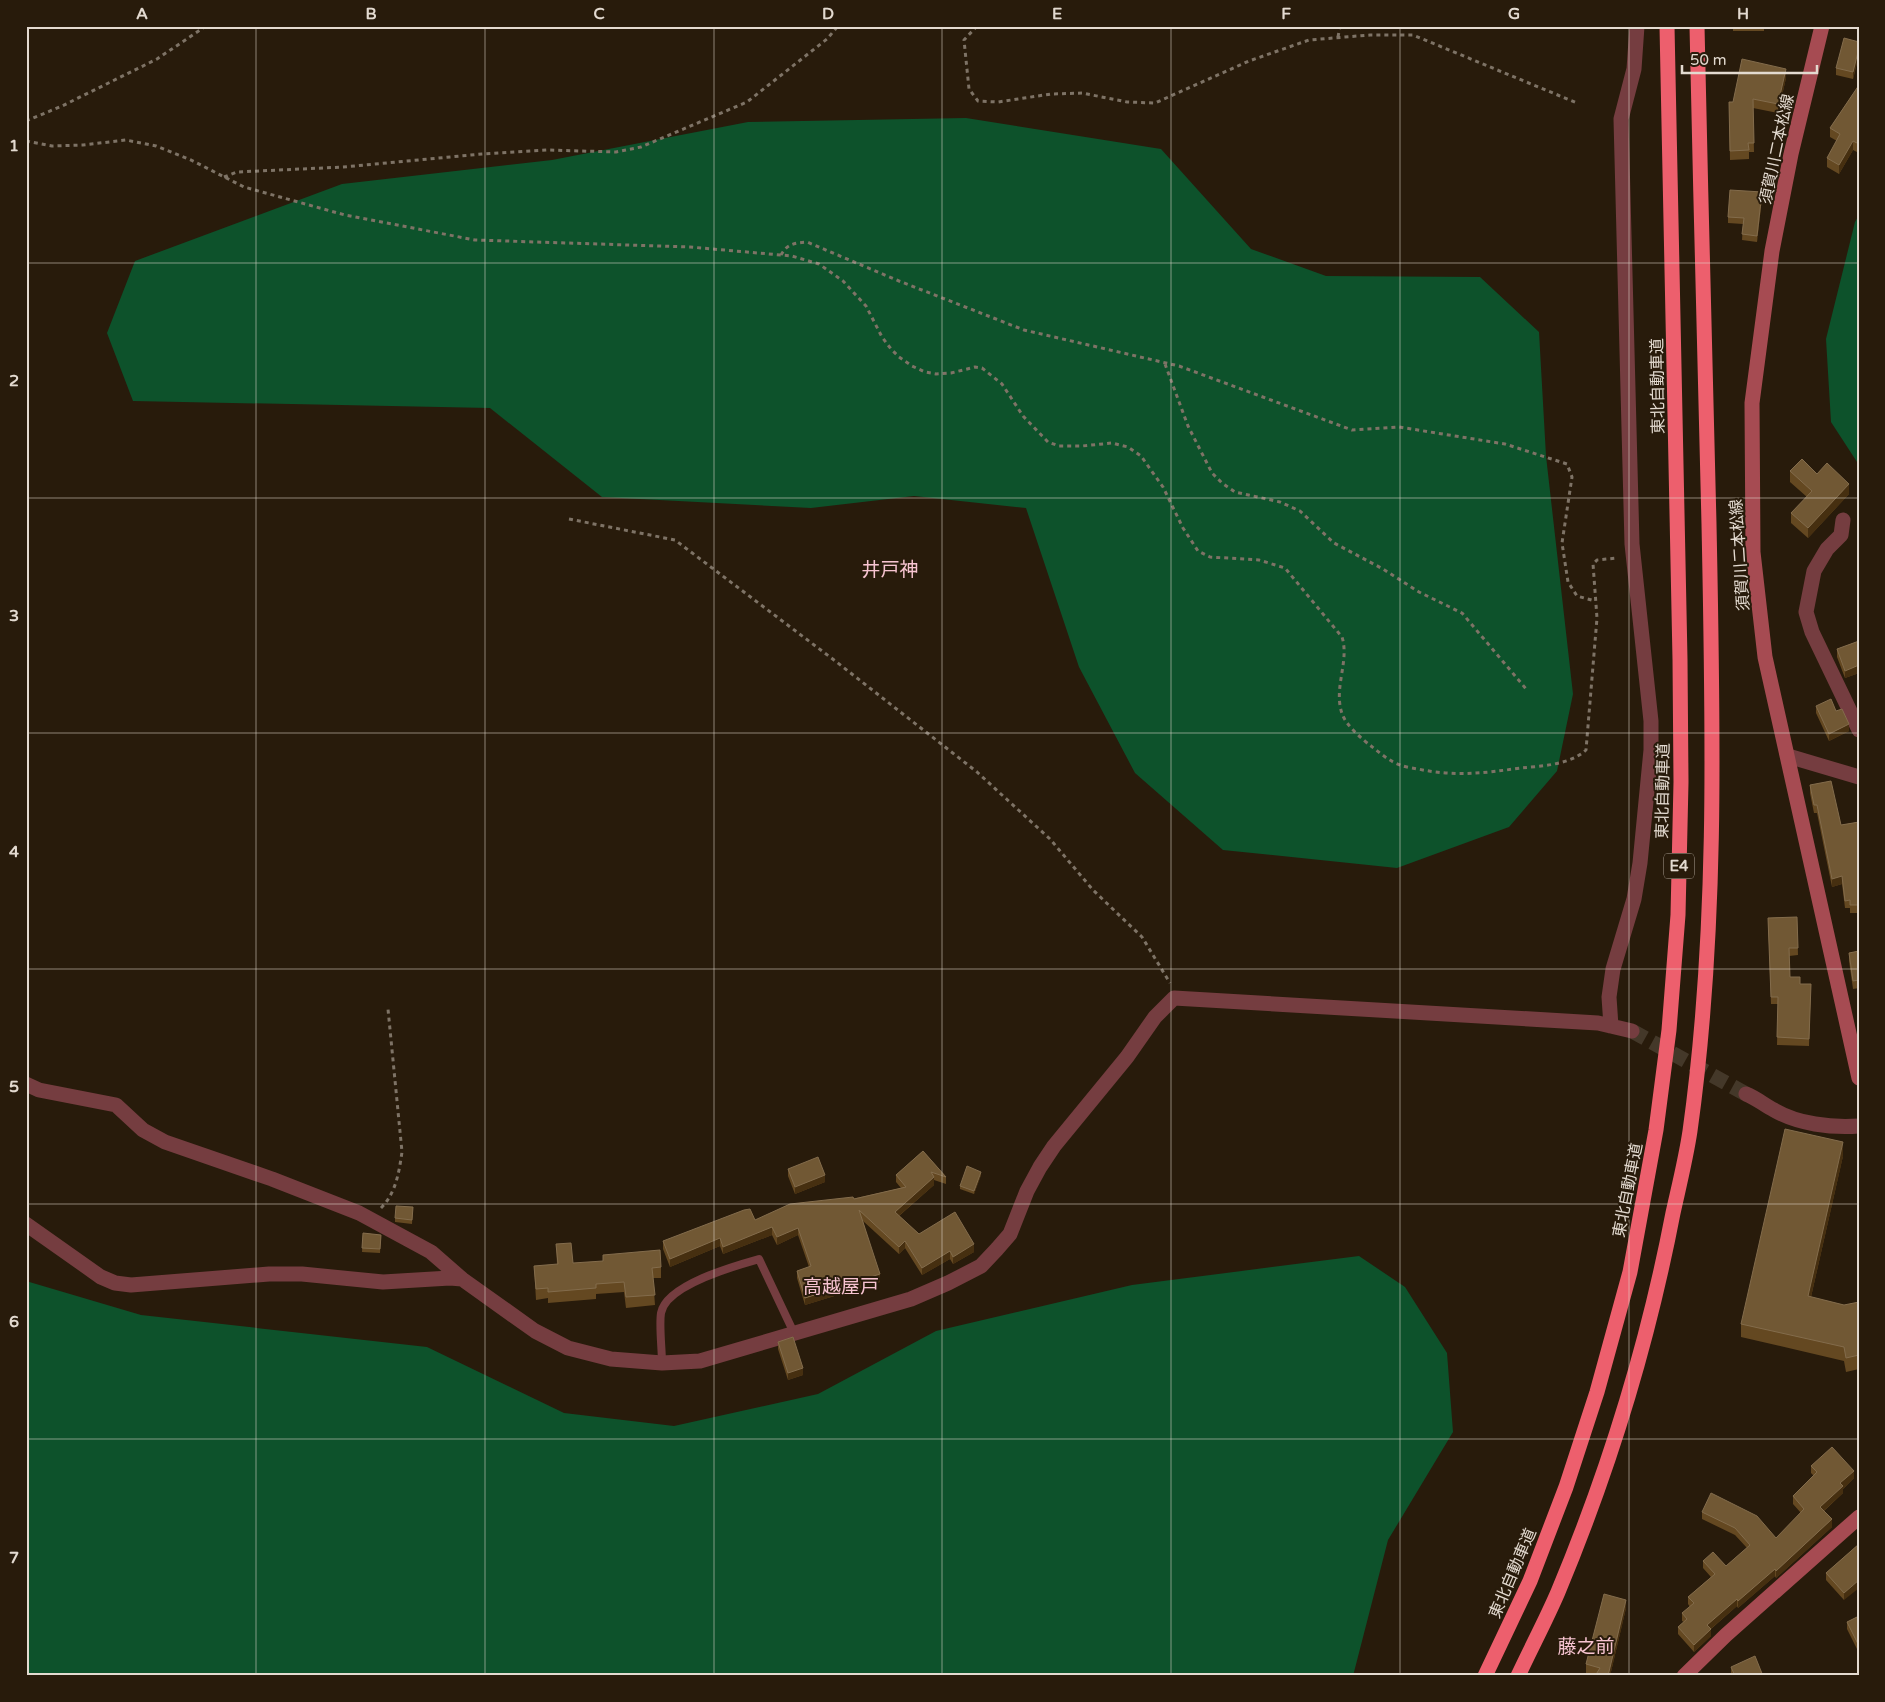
<svg xmlns="http://www.w3.org/2000/svg" width="1885" height="1702" viewBox="0 0 1885 1702" font-family="'Varela Round','Noto Sans JP',sans-serif">
<style>
.forest{fill:#0d522b}
.lines{fill:none;stroke-linecap:round;stroke-linejoin:round}
.street-tunnel{stroke:#443829;stroke-width:15;stroke-dasharray:15 8;stroke-linecap:butt}
.path{stroke:#7e7366;stroke-width:3;stroke-dasharray:4 4;stroke-linecap:butt}
.lane{stroke:#753d40;stroke-width:8}
.street{stroke:#753d40;stroke-width:15}
.secondary{stroke:#a64b52;stroke-width:15}
.highway{stroke:#ed5f6d;stroke-width:15}
.wall{fill:#644821}
.shaded-wall{fill:#462f10}
.building{fill:#715834;stroke:#836c4c}
.grid{fill:none;stroke:#e3dad0;stroke-width:1;stroke-opacity:0.55}
.labels{text-anchor:middle;stroke-width:4;stroke-linejoin:round;paint-order:stroke}
.shield{fill:#281b0b;stroke:#aba195;stroke-width:1}
.shield-label{font-size:15px;font-weight:bold;fill:#e3dad0}
.street-label{font-size:16px;fill:#e3dad0;stroke:#281b0b}
.quarter-label{font-size:19px;fill:#f7c4d1;stroke:#281b0b}
.neatline{fill:none;stroke:#e3dad0;stroke-width:2}
.grid-label{font-size:16px;text-anchor:middle;font-weight:bold;fill:#e3dad0}
</style>
<rect width="100%" height="100%" fill="#281b0b"/>
<path class="forest" d="M966 118 1161 149 1251 249 1326 276 1480 277 1539 332 1546 456 1573 694 1557 771 1509 827 1397 868 1223 850 1135 773 1079 667 1026 508 914 496 811 508 602 497 490 408 133 401 107 333 135 261 342 184 552 160 748 122Z
M1859 215V465L1831 422 1826 339 1855 222Z
M1359 1256 1405 1287 1447 1353 1453 1432 1388 1540 1353 1676H26V1281L141 1315 427 1347 564 1413 674 1426 818 1394 936 1331 1132 1285Z"/>
<g class="lines">
<path class="street-tunnel" d="M1632 1031 1746 1094"/>
<path class="path" d="M977 26 964 40 969 89 978 101 998 102 1051 94 1082 93 1127 102 1155 103 1249 61 1309 40 1370 35H1413L1577 103
M1338 37 1340 26
M26 121 62 106 157 59 206 26
M26 141 52 146 83 145 126 140 156 146 191 160 244 187 345 215 475 240 690 247 792 256 819 264 843 281 866 306 882 337 891 349 899 357 912 366 925 372 936 374 951 373 975 367 982 368 1002 384 1023 416 1048 442 1059 446H1082L1112 443 1128 447 1141 456 1163 487 1183 528 1198 551 1210 557 1259 560 1285 568 1342 637C1350 662 1332 690 1343 716 1347 726 1363 740 1371 746 1380 753 1389 761 1400 765 1405 767 1412 768 1418 769 1456 777 1484 773 1521 768 1541 766 1570 765 1586 750L1597 618 1593 564 1597 560 1618 558
M224 177 237 172 343 167 482 154 547 150 616 152 641 147 747 102 827 39 838 26
M781 255C787 244 794 243 807 242L899 281 1024 330 1179 366 1352 430 1399 427 1505 444 1567 464 1572 477 1562 543 1568 582 1577 596 1595 601
M1165 364 1188 426 1212 473 1222 483 1235 492 1280 502 1300 511 1334 543 1383 569 1419 592 1462 613 1527 690
M569 519 675 540 834 660 977 772 1050 839 1093 890 1142 937 1170 983
M381 1208C396 1193 399 1172 402 1152L388 1009"/>
<path class="lane" d="M662 1363C662 1349 659 1326 661 1313 666 1285 734 1266 759 1259L794 1333"/>
<path class="street" d="M1843 520 1841 535 1827 549 1814 571 1806 612 1812 632 1859 730
M1788 756 1859 777
M1611 1026 1609 997 1613 969 1634 899 1640 863 1651 750V721L1632 544 1621 119 1634 69 1637 26
M26 1084 39 1090 116 1105 143 1130 165 1142 272 1179 359 1213 431 1252 462 1279
M1746 1094C1758 1099 1764 1105 1774 1110 1798 1124 1831 1128 1859 1126
M26 1224 101 1277 115 1283 131 1285 269 1274H302L383 1282 450 1278 462 1279 535 1331 568 1348 611 1359 662 1363 700 1361 911 1299 948 1283 981 1266 997 1249 1010 1234 1027 1191 1040 1167 1054 1146 1127 1057 1155 1017 1174 998 1598 1023 1632 1031"/>
<path class="secondary" d="M1822 26 1791 154 1772 251 1752 403 1753 552 1765 657 1859 1078
M1684 1676 1726 1635 1859 1517"/>
<path class="highway" d="M1485 1676 1530 1581 1566 1487 1597 1392 1630 1272 1656 1130 1669 1030 1678 915 1681 782 1680 659 1667 26
M1518 1676C1531 1648 1546 1620 1558 1592 1609 1470 1648 1343 1673 1213 1679 1186 1686 1158 1690 1131 1718 930 1713 726 1709 524 1704 358 1701 192 1697 26"/>
</g>
<path class="wall" d="M1733 26H1764V31H1733Z
M1859 42V55L1853 79 1836 75V68Z
M1786 78 1778 113 1753 108 1754 152H1749V159L1730 160 1729 102H1733Z
M1859 85V153L1853 150 1839 174 1827 167V158L1837 141 1830 137V128Z
M1762 198 1757 242 1742 240 1743 224 1728 223V217Z
M1790 471 1817 474 1849 494 1808 538 1791 523V513L1807 497 1790 482Z
M1859 641V673L1845 678 1837 657V649Z
M1816 706 1836 711 1849 731 1829 741 1816 713Z
M1810 785 1841 825 1859 822V913H1850V908H1845L1842 884 1832 887 1817 813H1814L1810 793Z
M1797 917 1798 955 1789 956 1790 977 1800 984H1811L1809 1046 1777 1045 1778 1004H1771L1768 918Z
M1859 951V988L1853 989 1849 961V953Z
M923 1151 946 1177V1184L934 1180V1185L899 1216 919 1234 974 1252 953 1264 950 1259 922 1275 905 1248 899 1254 863 1221 880 1282 805 1305 797 1278V1271L809 1267 798 1235 777 1245 772 1235 723 1254 720 1246 670 1267 663 1249V1241L901 1188 896 1182V1175Z
M1843 1156 1811 1297 1844 1305 1859 1302V1369L1846 1372 1844 1361 1741 1337V1324Z
M788 1169 825 1182 795 1194 788 1176Z
M981 1175 974 1194 960 1189V1186Z
M413 1207 412 1224 395 1222V1218Z
M363 1233 381 1235 380 1253 362 1252Z
M556 1244 573 1263 661 1267V1278H653L655 1305 626 1308 624 1292 596 1294V1299L548 1303V1298L536 1300 534 1266 557 1265Z
M778 1342 803 1375 788 1380 778 1349Z
M1811 1466 1854 1478 1843 1489V1493L1824 1511 1832 1527 1776 1578 1775 1576 1738 1608 1737 1606 1711 1629V1636L1694 1652 1678 1634V1627L1684 1622 1682 1621V1613L1690 1607 1688 1604V1597L1711 1577 1703 1568V1561L1726 1566 1747 1548 1735 1535 1702 1519V1512L1776 1538 1801 1513 1793 1504V1496L1814 1476 1811 1473Z
M1859 1544 1844 1600 1826 1580V1573Z
M1626 1608 1610 1676H1595L1596 1675 1586 1673V1664Z
M1859 1616V1653L1847 1629V1622Z
M1731 1667 1763 1676H1731Z"/>
<path class="shaded-wall" d="M1859 48V55L1853 79V72Z
M1786 69V78L1778 113V104Z
M1853 141V150L1839 174V165Z
M1762 192V198L1757 242V236Z
M1849 484V494L1808 538V528Z
M1859 665V673L1845 678V671Z
M1849 724V731L1829 741V734Z
M1842 876V884L1832 887V879Z
M1843 1142V1156L1808 1310V1296Z
M981 1172V1175L974 1194V1191Z
M825 1175V1182L795 1194V1187Z
M934 1177V1185L895 1219V1212Z
M772 1227V1235L723 1254V1247Z
M798 1228V1235L777 1245V1237Z
M720 1238V1246L670 1267V1259Z
M905 1241V1248L899 1254V1247Z
M974 1244V1252L953 1264V1257Z
M950 1251V1259L922 1275V1268Z
M880 1274V1282L805 1305V1298Z
M803 1368V1375L788 1380V1373Z
M1854 1471V1478L1843 1489V1493L1820 1514V1507L1840 1483Z
M1832 1519V1527L1776 1578V1571Z
M1775 1569V1576L1738 1608V1601Z
M1859 1580V1588L1844 1600V1593Z
M1737 1599V1606L1707 1632V1625Z
M1626 1600V1608L1610 1676H1608Z
M1711 1629V1636L1694 1652V1645Z"/>
<path class="building" d="M1844 38 1859 42V48L1853 72 1836 68Z
M1742 59 1786 69 1778 104 1753 99 1754 143H1748L1749 150 1730 151 1729 102H1733Z
M1859 85V144L1853 141 1839 165 1827 158 1840 134 1830 128Z
M1730 190 1762 192 1757 236 1742 234 1744 218 1728 217Z
M1802 459 1817 474 1827 463 1849 484 1808 528 1791 513 1812 491 1790 471Z
M1859 641V665L1845 671 1837 649Z
M1831 699 1836 711 1842 709 1849 724 1829 734 1816 706Z
M1831 781 1841 825 1859 822V905H1850V900L1845 901 1842 876 1832 879 1817 805H1814L1810 785Z
M1797 917 1798 948H1789L1790 977H1800V984H1811L1809 1039 1777 1037 1778 997H1771L1768 918Z
M1859 951V980L1853 981 1849 953Z
M1785 1129 1843 1142 1808 1296 1844 1305 1859 1302V1355L1846 1358 1844 1347 1741 1324Z
M923 1151 946 1177 931 1172 934 1177 895 1212 919 1234 955 1212 974 1244 953 1257 950 1251 922 1268 905 1241 899 1247 859 1210 880 1274 805 1298 797 1271 811 1266 798 1228 777 1237 772 1227 723 1247 720 1238 670 1259 663 1241 744 1210 750 1209 755 1220 790 1204 853 1197 854 1199 906 1187 896 1175Z
M818 1157 825 1175 795 1187 788 1169Z
M967 1166 981 1172 974 1191 960 1186Z
M396 1206 413 1207 412 1220 395 1218Z
M363 1233 381 1235 380 1249 362 1248Z
M571 1243 573 1263 603 1261V1255L660 1250 661 1267 652 1268 655 1295 626 1297 624 1282 596 1284V1288L548 1292V1288L536 1289 534 1266 558 1264 556 1244Z
M793 1337 803 1368 788 1373 778 1342Z
M1832 1447 1854 1471 1840 1483 1843 1486 1820 1507 1832 1519 1776 1571 1775 1569 1738 1601 1737 1599 1707 1625 1711 1629 1694 1645 1678 1627 1687 1619 1682 1613 1694 1603 1688 1597 1715 1574 1703 1561 1713 1552 1726 1566 1750 1545 1735 1528 1702 1512 1711 1493 1757 1516 1776 1538 1804 1509 1793 1496 1817 1472 1811 1466Z
M1859 1544V1580L1844 1593 1826 1573Z
M1604 1594 1626 1600 1608 1676H1595L1600 1668 1586 1664Z
M1859 1616V1646L1847 1622Z
M1755 1656 1763 1676H1735L1731 1667Z"/>
<path class="grid" d="M256 26V1676M485 26V1676M714 26V1676M942 26V1676M1171 26V1676M1400 26V1676M1629 26V1676M26 263H1859M26 498H1859M26 733H1859M26 969H1859M26 1204H1859M26 1439H1859"/>
<g class="labels">
<rect class="shield" x="1664" y="853.5" width="30" height="25" rx="4"/>
<g class="shield-label">
<text x="1679" y="871">E4</text>
</g>
<g class="street-label">
<text transform="translate(1776 149) rotate(-78)" y="6">須賀川二本松線</text>
<text transform="translate(1657 386) rotate(-91)" y="6">東北自動車道</text>
<text transform="translate(1739 555) rotate(-94)" y="6">須賀川二本松線</text>
<text transform="translate(1662 791) rotate(-89)" y="6">東北自動車道</text>
<text transform="translate(1627 1190) rotate(-79)" y="6">東北自動車道</text>
<text transform="translate(1512 1573) rotate(-67)" y="6">東北自動車道</text>
</g>
<g class="quarter-label">
<text x="890" y="576">井戸神</text>
<text x="841" y="1293">高越屋戸</text>
<text x="1586" y="1653">藤之前</text>
</g>
</g>
<rect width="1885" height="1702" fill="none" stroke="#281b0b" stroke-width="55"/>
<path d="M1682 65v8h135v-8" fill="none" stroke="#e3dad0" stroke-width="2.5"/>
<text x="1690" y="65" font-size="15" fill="#e3dad0" stroke="#281b0b" stroke-width="4" paint-order="stroke">50 m</text>
<rect x="28" y="28" width="1830" height="1646" class="neatline"/>
<g class="grid-label">
<text x="142" y="19">A</text>
<text x="371" y="19">B</text>
<text x="599" y="19">C</text>
<text x="828" y="19">D</text>
<text x="1057" y="19">E</text>
<text x="1286" y="19">F</text>
<text x="1514" y="19">G</text>
<text x="1743" y="19">H</text>
<text x="14" y="151">1</text>
<text x="14" y="386">2</text>
<text x="14" y="621">3</text>
<text x="14" y="857">4</text>
<text x="14" y="1092">5</text>
<text x="14" y="1327">6</text>
<text x="14" y="1563">7</text>
</g>
</svg>
